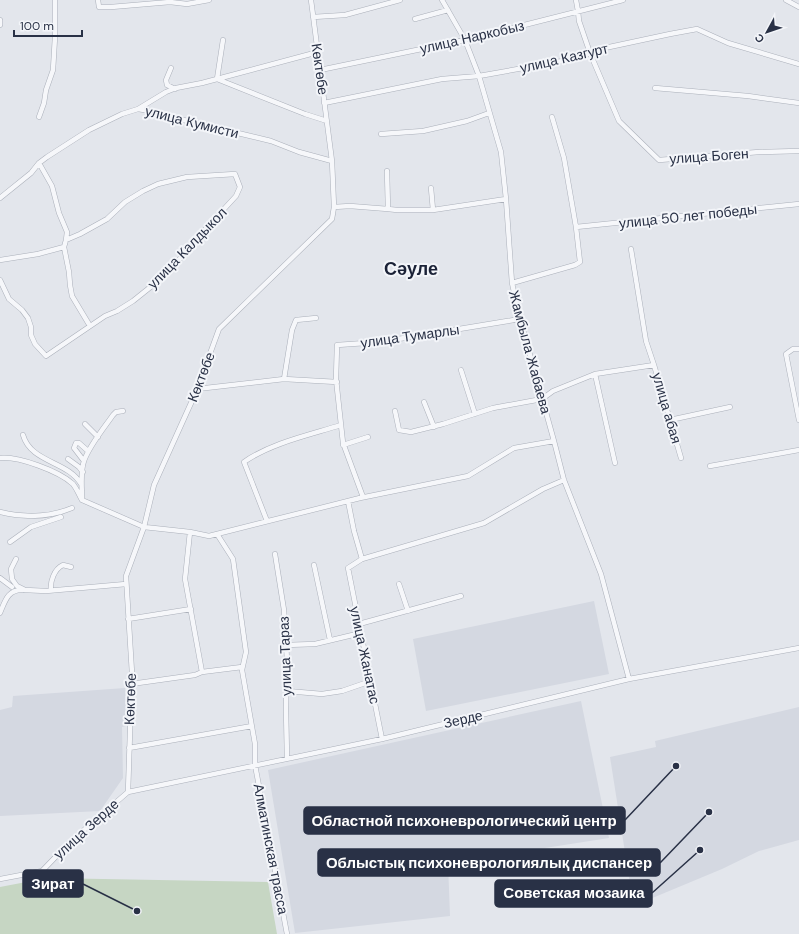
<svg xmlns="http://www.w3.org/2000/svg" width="799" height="934" viewBox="0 0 799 934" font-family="'DM Sans',sans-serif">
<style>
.built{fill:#d4d8e1}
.green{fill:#c6d6c3}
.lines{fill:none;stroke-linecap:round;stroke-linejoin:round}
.minor-casing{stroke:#abb0ba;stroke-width:5.5}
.minor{stroke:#f6f7fa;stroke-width:4.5}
.labels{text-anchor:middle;stroke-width:4;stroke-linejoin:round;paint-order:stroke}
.street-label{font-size:14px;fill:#293146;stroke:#f3f5f9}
.district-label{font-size:18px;font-weight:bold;fill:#1b2237;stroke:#f3f5f9}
.leader{fill:none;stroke:#293146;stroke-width:1.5}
.callout-dot{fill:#293146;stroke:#f3f5f9;stroke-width:1.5}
.callout{fill:#293146;stroke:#293146;stroke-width:1.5}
.callout-label{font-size:15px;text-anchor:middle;font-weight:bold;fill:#fff}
</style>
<rect width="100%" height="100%" fill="#e3e6ec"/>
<path class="built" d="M594 601 609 674 426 711 413 639Z
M125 688 126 726 122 727 123 778 100 811 0 816V710L12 707 13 696Z
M581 701 609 838 448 863 450 916 295 933 268 770Z
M799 707V840L759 851 722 869 638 904 630 884 610 757 656 747 655 741Z"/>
<path class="green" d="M47 878 268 882 277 934H0V887Z"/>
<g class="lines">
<defs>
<path id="minor" d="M98 0 99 7H111L170 2 187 4 209 0
M442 0 465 40 479 76 501 152 506 199 512 283 520 319 554 441 564 480 601 574 629 679
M576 0 578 11 579 21 590 53 619 121 659 160 759 152 799 151
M786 0 799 7
M313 17 345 15 400 0
M415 19 448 10
M0 20V25
M223 40 217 79 305 114 327 121
M171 68 166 80 167 85 175 89
M320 70 465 40 623 0
M655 88 748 96 799 103
M324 103 442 79 479 76 568 60 600 49 670 34 697 29 728 43 799 64
M138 109 166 92 176 88 202 83 318 52
M39 117 44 103 46 90 53 70 55 37V0
M381 134 423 131 467 121 489 113
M0 198 31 173 39 163 47 157 89 130 122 114 138 109 156 112 171 117 271 141 299 152 332 161
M334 207 350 206 388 209 387 171
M388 209 397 210H433L431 188
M433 210 506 199
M576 227 799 204
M64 247 69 272 70 285 72 296 90 326
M631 249 646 341 654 365
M0 260 38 254 64 247 66 240 67 232 59 213 52 186 39 163
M0 280 9 299 22 310 28 318 31 327V335L35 344 46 356 105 316 117 311 133 301 153 285 172 268 201 234 236 196 240 187 235 174 187 177 158 184 143 191 125 202 107 219 80 234 66 240
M512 283 575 265 580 262 576 227 564 158 552 117
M799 349H793L786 354 799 420
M461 370 475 414
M284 379 292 330 296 320 316 318
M197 389 284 379 337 382
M424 402 434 427
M395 411 399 430 411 432 443 424 493 408 542 399 553 391 595 374
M670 420 730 407
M85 424 98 437
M23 435C31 463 68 461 81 484
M343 445 368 437
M0 458C18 456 59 471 73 484 77 489 79 495 82 500L144 527 190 532 209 536 360 498 468 476 514 448 554 441
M68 459 79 467 83 472
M84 461 74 448 76 443H79L88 451
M615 463 595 374 654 365 681 458
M710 466 799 450
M363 497 343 443 336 379 337 345 380 342 520 319
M82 499C82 487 80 472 84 461 89 446 104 428 113 415L116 412 123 411
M348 501 354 531 362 559
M0 512C25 518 48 518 72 508
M267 521 244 462C271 443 309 435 341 425
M190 532 185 579 202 672
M217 534 233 559 246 652 242 670 255 744V765L287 934
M10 542 31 527 61 517
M275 554 284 610 287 660 286 709 287 758
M16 559 11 569 12 579 17 586 25 590 46 591 126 584
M314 565 330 640
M0 578 12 587
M399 584 408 611
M51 590C50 582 54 569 63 565L71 567
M0 613C5 601 8 589 23 590
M128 619 191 609
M359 624 461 596
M286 645 315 644 361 633
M131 684 195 675 202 672 242 667
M287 691 322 694 342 691 371 681
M382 739 348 568 362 559 484 523 543 489 564 480
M129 748 252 726
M128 792 132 673 126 576 144 527 154 485 196 392 219 329 332 219 334 207 332 161 311 0
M0 879 42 871 70 842 128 792 382 739 629 679 799 648"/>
</defs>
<use href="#minor" class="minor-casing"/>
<use href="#minor" class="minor"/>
</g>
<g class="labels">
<g class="street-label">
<text transform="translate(472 37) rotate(-13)" y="5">улица Наркобыз</text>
<text transform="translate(564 58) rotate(-13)" y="5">улица Казгурт</text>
<text transform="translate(320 69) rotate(82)" y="5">Көктөбе</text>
<text transform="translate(192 122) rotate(14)" y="5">улица Кумисти</text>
<text transform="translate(709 156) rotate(-4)" y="5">улица Боген</text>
<text transform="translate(688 216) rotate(-6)" y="5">улица 50 лет победы</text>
<text transform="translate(187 248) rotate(-46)" y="5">улица Калдыкол</text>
<text transform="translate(410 336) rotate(-8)" y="5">улица Тумарлы</text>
<text transform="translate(530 352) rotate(75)" y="5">Жамбыла Жабаева</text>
<text transform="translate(201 377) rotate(-69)" y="5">Көктөбе</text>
<text transform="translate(667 408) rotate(74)" y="5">улица абая</text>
<text transform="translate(365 655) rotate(78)" y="5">улица Жанатас</text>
<text transform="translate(285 656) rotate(-92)" y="5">улица Тараз</text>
<text transform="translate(130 699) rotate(-88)" y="5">Көктөбе</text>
<text transform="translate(463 719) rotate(-13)" y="5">Зерде</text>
<text transform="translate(86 829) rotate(-42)" y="5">улица Зерде</text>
<text transform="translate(271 849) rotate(79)" y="5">Алматинская трасса</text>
</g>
<g class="district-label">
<text x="411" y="275">Сәуле</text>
</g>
</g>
<path class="leader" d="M676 766L625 820M709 812L660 863M137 911L83 884M700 850L652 893"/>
<g class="callout-dot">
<circle cx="676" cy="766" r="4"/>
<circle cx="709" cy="812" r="4"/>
<circle cx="137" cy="911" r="4"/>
<circle cx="700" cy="850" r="4"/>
</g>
<g class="callout">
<rect x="304" y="807" width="321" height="27" rx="4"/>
<rect x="318" y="849" width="342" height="27" rx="4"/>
<rect x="23" y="870" width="60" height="27" rx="4"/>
<rect x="495" y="880" width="157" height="27" rx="4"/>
</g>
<g class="callout-label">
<text x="464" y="826">Областной психоневрологический центр</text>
<text x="489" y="868">Облыстық психоневрологиялық диспансер</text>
<text x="53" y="889">Зират</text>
<text x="574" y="898">Советская мозаика</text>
</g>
<g transform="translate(767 32) rotate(230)" stroke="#f3f5f9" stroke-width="3" paint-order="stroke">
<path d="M0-3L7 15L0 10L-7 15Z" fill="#293146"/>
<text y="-6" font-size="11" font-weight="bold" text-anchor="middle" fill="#293146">С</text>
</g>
<path d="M14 30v6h68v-6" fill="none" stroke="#293146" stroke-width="2"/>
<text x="20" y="30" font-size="12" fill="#293146" stroke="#f3f5f9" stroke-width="3" paint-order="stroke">100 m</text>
</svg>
